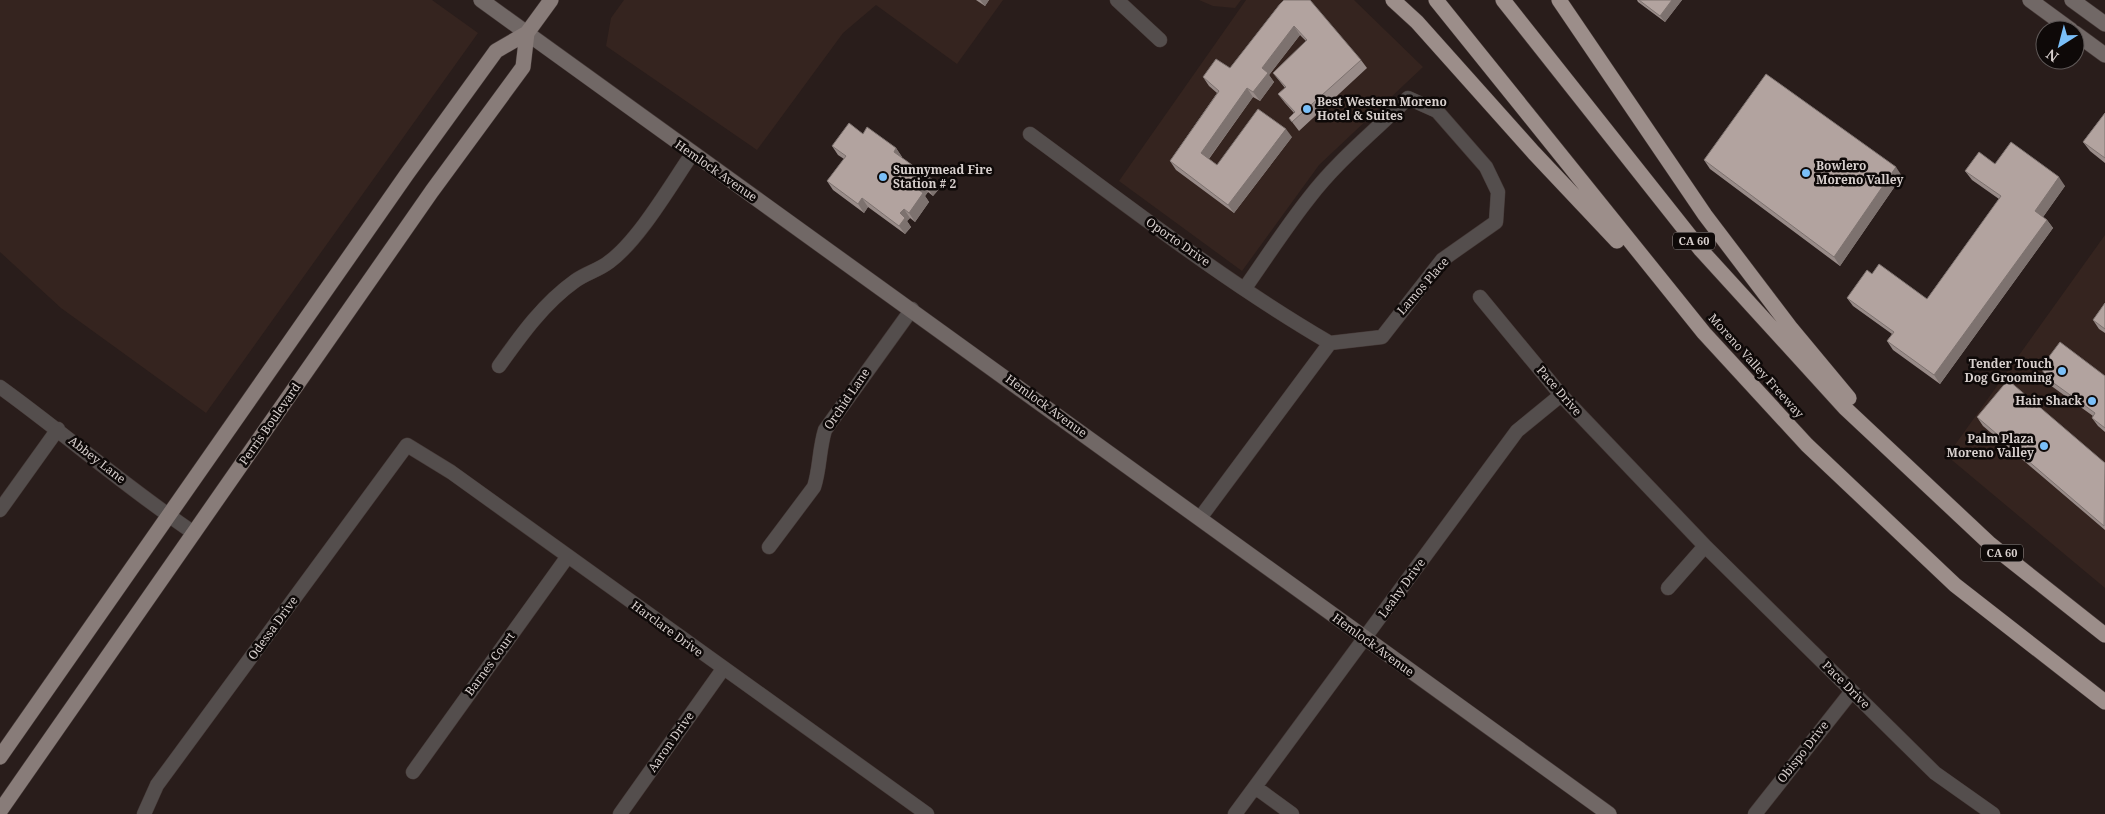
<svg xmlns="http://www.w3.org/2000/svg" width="2105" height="814" viewBox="0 0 2105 814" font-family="'Noto Serif',serif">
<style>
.built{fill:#35241f}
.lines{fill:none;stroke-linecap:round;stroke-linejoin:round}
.street-casing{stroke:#453937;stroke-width:15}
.secondary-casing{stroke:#453937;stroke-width:16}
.primary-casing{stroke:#453937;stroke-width:16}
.highway-casing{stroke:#453937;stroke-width:16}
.street{stroke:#544e4d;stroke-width:14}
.secondary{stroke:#716866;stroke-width:15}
.primary{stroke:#887c79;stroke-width:15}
.highway{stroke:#9c8e8a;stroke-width:15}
.wall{fill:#998c89}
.shaded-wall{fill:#7d726f}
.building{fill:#b2a39f;stroke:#7d726f}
.poi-dot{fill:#7abff8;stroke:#0e0908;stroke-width:2}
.labels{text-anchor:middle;stroke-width:5;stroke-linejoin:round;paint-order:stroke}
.shield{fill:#0e0908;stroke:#9b9492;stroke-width:1}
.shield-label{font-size:11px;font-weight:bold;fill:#d7cfcd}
.poi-label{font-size:12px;font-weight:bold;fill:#d7cfcd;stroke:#0e0908;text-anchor:start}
.street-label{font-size:12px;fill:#d7cfcd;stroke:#0e0908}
</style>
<rect width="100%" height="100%" fill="#291d1b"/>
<path class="built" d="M0 0H432L478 33 206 413 61 308 0 252Z
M624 0H1003L957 64 876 5 843 33 757 150 606 46 611 18Z
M1199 0H1241L1235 8 1213 6Z
M1246 0H1354L1423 67 1319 165 1242 271 1119 181Z
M2105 235V588L1947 456Z"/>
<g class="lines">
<defs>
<path id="street" d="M1117 0 1160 40
M1030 134C1128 206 1225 282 1330 343
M1480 297 1561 395 1705 546 1935 773 1993 814
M499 366C521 335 544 303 575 281 586 273 599 270 609 262 639 240 670 186 692 154
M0 387C65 434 127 488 194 533
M0 510 58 429
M1200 518 1330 343 1382 337 1442 260 1496 222 1498 192 1486 167 1437 111 1408 98C1375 131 1338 160 1309 198 1286 227 1266 258 1245 288
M769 547 814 487C820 469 819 449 825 430L912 309
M1668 588 1705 546
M413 772 568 556
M1255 787 1292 814
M144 814 157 785 407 445 451 472 927 814
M620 814 723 669
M1235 814 1517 431 1561 395
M1755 814 1852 691"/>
<path id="secondary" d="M481 0 1609 814
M2030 0 2071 30
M2072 0 2105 24
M2075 33 2105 55"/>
<path id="primary" d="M0 757 407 174 496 51 527 33 551 0
M0 811 432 191 523 67 527 33"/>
<path id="highway" d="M1393 0 1417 22 1534 153 1617 241
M1436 0 1704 333 1807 445 1955 585 2105 702
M1503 0 1701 250 1845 408 1990 544 2105 635
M1559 0 1705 215 1790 327 1849 398"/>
</defs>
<use href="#street" class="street-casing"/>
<use href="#secondary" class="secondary-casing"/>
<use href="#primary" class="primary-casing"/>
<use href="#highway" class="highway-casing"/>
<use href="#street" class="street"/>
<use href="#secondary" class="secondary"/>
<use href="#primary" class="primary"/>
<use href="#highway" class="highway"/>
</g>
<path class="wall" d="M976 0H989L985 6Z
M1637 0H1682L1665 22 1638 2Z
M1280 4 1361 60 1367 68 1299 131 1289 118 1294 113 1285 103 1278 94 1285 88 1273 73 1306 41 1300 35 1269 75 1274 82 1260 101 1253 97 1209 159 1217 165 1292 137 1234 213 1176 170 1170 161 1217 93 1209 86 1203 77 1230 68Z
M2105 113V163L2090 151 2083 142Z
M863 134 896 148 902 157V158L933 180 939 189 933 196 928 192 925 196 929 202 915 222 910 218 907 221 911 227 905 234 868 207 864 213 833 190 827 181 844 159 838 155 832 146Z
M1704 160 1902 176 1840 266 1710 169Z
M1995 164 2065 186 2043 217 2047 220 2053 228 1940 384 1893 350 1887 341 1892 334 1853 306 1847 298 1872 274 1927 299 1999 199 1972 180 1965 171Z
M2105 303V333L2099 329 2093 320Z
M2044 376H2105V432L2098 426 2092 418 2093 416 2050 385Z
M1977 417 2105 463V530L1983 426Z"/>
<path class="shaded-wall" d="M980 0H989L985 6Z
M1672 0H1682L1665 22 1660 16Z
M1294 26 1300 35 1269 75 1274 82 1260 101 1253 92 1262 68Z
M1247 88 1253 97 1207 161 1201 153Z
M1286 129 1292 137 1234 213 1228 205Z
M896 148 902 157 900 161 894 152Z
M1896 167 1902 176 1840 266 1834 257Z
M2059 177 2065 186 2041 220 2035 211Z
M933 180 939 189 933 196 927 187Z
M922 183 928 192 925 196 929 202 915 222 909 213 918 189Z
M862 198 868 207 864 213 858 204Z
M904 209 910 218 907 221 911 227 905 234 899 226 900 213Z
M2047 220 2053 228 1940 384 1934 375Z"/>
<path class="building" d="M1284 0H1310L1361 60 1292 122 1289 118 1295 112 1278 94 1286 87 1273 73 1307 40 1294 26 1262 68 1268 73 1253 92 1247 88 1201 153 1217 165 1258 109 1286 129 1228 205 1170 161 1219 91 1203 77 1216 59 1230 68 1280 4Z
M1639 0H1672L1660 16Z
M1766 74 1896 167 1834 257 1704 160Z
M2105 113V158L2083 142Z
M849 123 863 134 867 127 896 148 894 152 933 180 927 187 922 183 918 189 923 193 909 213 904 209 900 213 905 218 899 226 862 198 858 204 827 181 846 156 832 146Z
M2011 142 2059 177 2035 211 2047 220 1934 375 1887 341 1894 332 1847 298 1867 270 1872 274 1879 264 1927 299 2001 196 1965 171 1979 152 1995 164Z
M2105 303V329L2093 320Z
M2060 342 2105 376V428L2092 418 2095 413 2044 376 2042 366Z
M2008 380 2105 463 2104 526 1977 417Z"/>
<g class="poi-dot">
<circle cx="1307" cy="109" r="5"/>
<circle cx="1806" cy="173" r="5"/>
<circle cx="883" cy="177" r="5"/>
<circle cx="2062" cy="371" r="5"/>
<circle cx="2092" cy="401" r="5"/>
<circle cx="2044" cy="446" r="5"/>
</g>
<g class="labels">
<g class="shield">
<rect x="1673" y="232.5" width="42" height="17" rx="4"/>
<rect x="1981" y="544.5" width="42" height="17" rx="4"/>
</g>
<g class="shield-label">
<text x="1694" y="245">CA 60</text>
<text x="2002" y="557">CA 60</text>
</g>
<g class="poi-label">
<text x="1317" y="106">Best Western Moreno<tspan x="1317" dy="14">Hotel &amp; Suites</tspan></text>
<text x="1816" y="170">Bowlero<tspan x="1816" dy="14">Moreno Valley</tspan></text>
<text x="893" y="174">Sunnymead Fire<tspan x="893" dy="14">Station # 2</tspan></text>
<text x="2052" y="368" text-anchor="end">Tender Touch<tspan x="2052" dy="14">Dog Grooming</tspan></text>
<text x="2082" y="405" text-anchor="end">Hair Shack</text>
<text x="2034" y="443" text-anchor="end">Palm Plaza<tspan x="2034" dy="14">Moreno Valley</tspan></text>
</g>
<g class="street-label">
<text transform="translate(716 171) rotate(35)" y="4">Hemlock Avenue</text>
<text transform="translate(1178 242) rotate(35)" y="4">Oporto Drive</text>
<text transform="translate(1423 286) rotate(-49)" y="4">Lamos Place</text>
<text transform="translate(1756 366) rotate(48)" y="4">Moreno Valley Freeway</text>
<text transform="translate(1559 391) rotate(49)" y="4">Pace Drive</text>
<text transform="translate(847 399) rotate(-56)" y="4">Orchid Lane</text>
<text transform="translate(1046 406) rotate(36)" y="4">Hemlock Avenue</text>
<text transform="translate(270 424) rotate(-55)" y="4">Perris Boulevard</text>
<text transform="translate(97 460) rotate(38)" y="4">Abbey Lane</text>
<text transform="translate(1402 588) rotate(-54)" y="4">Leahy Drive</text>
<text transform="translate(273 628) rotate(-54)" y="4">Odessa Drive</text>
<text transform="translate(667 629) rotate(36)" y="4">Harclare Drive</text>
<text transform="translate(1373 645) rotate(36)" y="4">Hemlock Avenue</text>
<text transform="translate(490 664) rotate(-54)" y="4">Barnes Court</text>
<text transform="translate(1846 685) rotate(45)" y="4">Pace Drive</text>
<text transform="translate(671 742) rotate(-55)" y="4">Aaron Drive</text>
<text transform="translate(1803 752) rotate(-52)" y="4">Obispo Drive</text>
</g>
</g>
<g transform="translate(2060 45) rotate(216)"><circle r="24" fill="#0e0908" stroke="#5e5857"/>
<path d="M0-4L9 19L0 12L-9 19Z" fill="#7abff8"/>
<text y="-8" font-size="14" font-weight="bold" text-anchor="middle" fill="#d7cfcd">N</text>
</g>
</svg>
